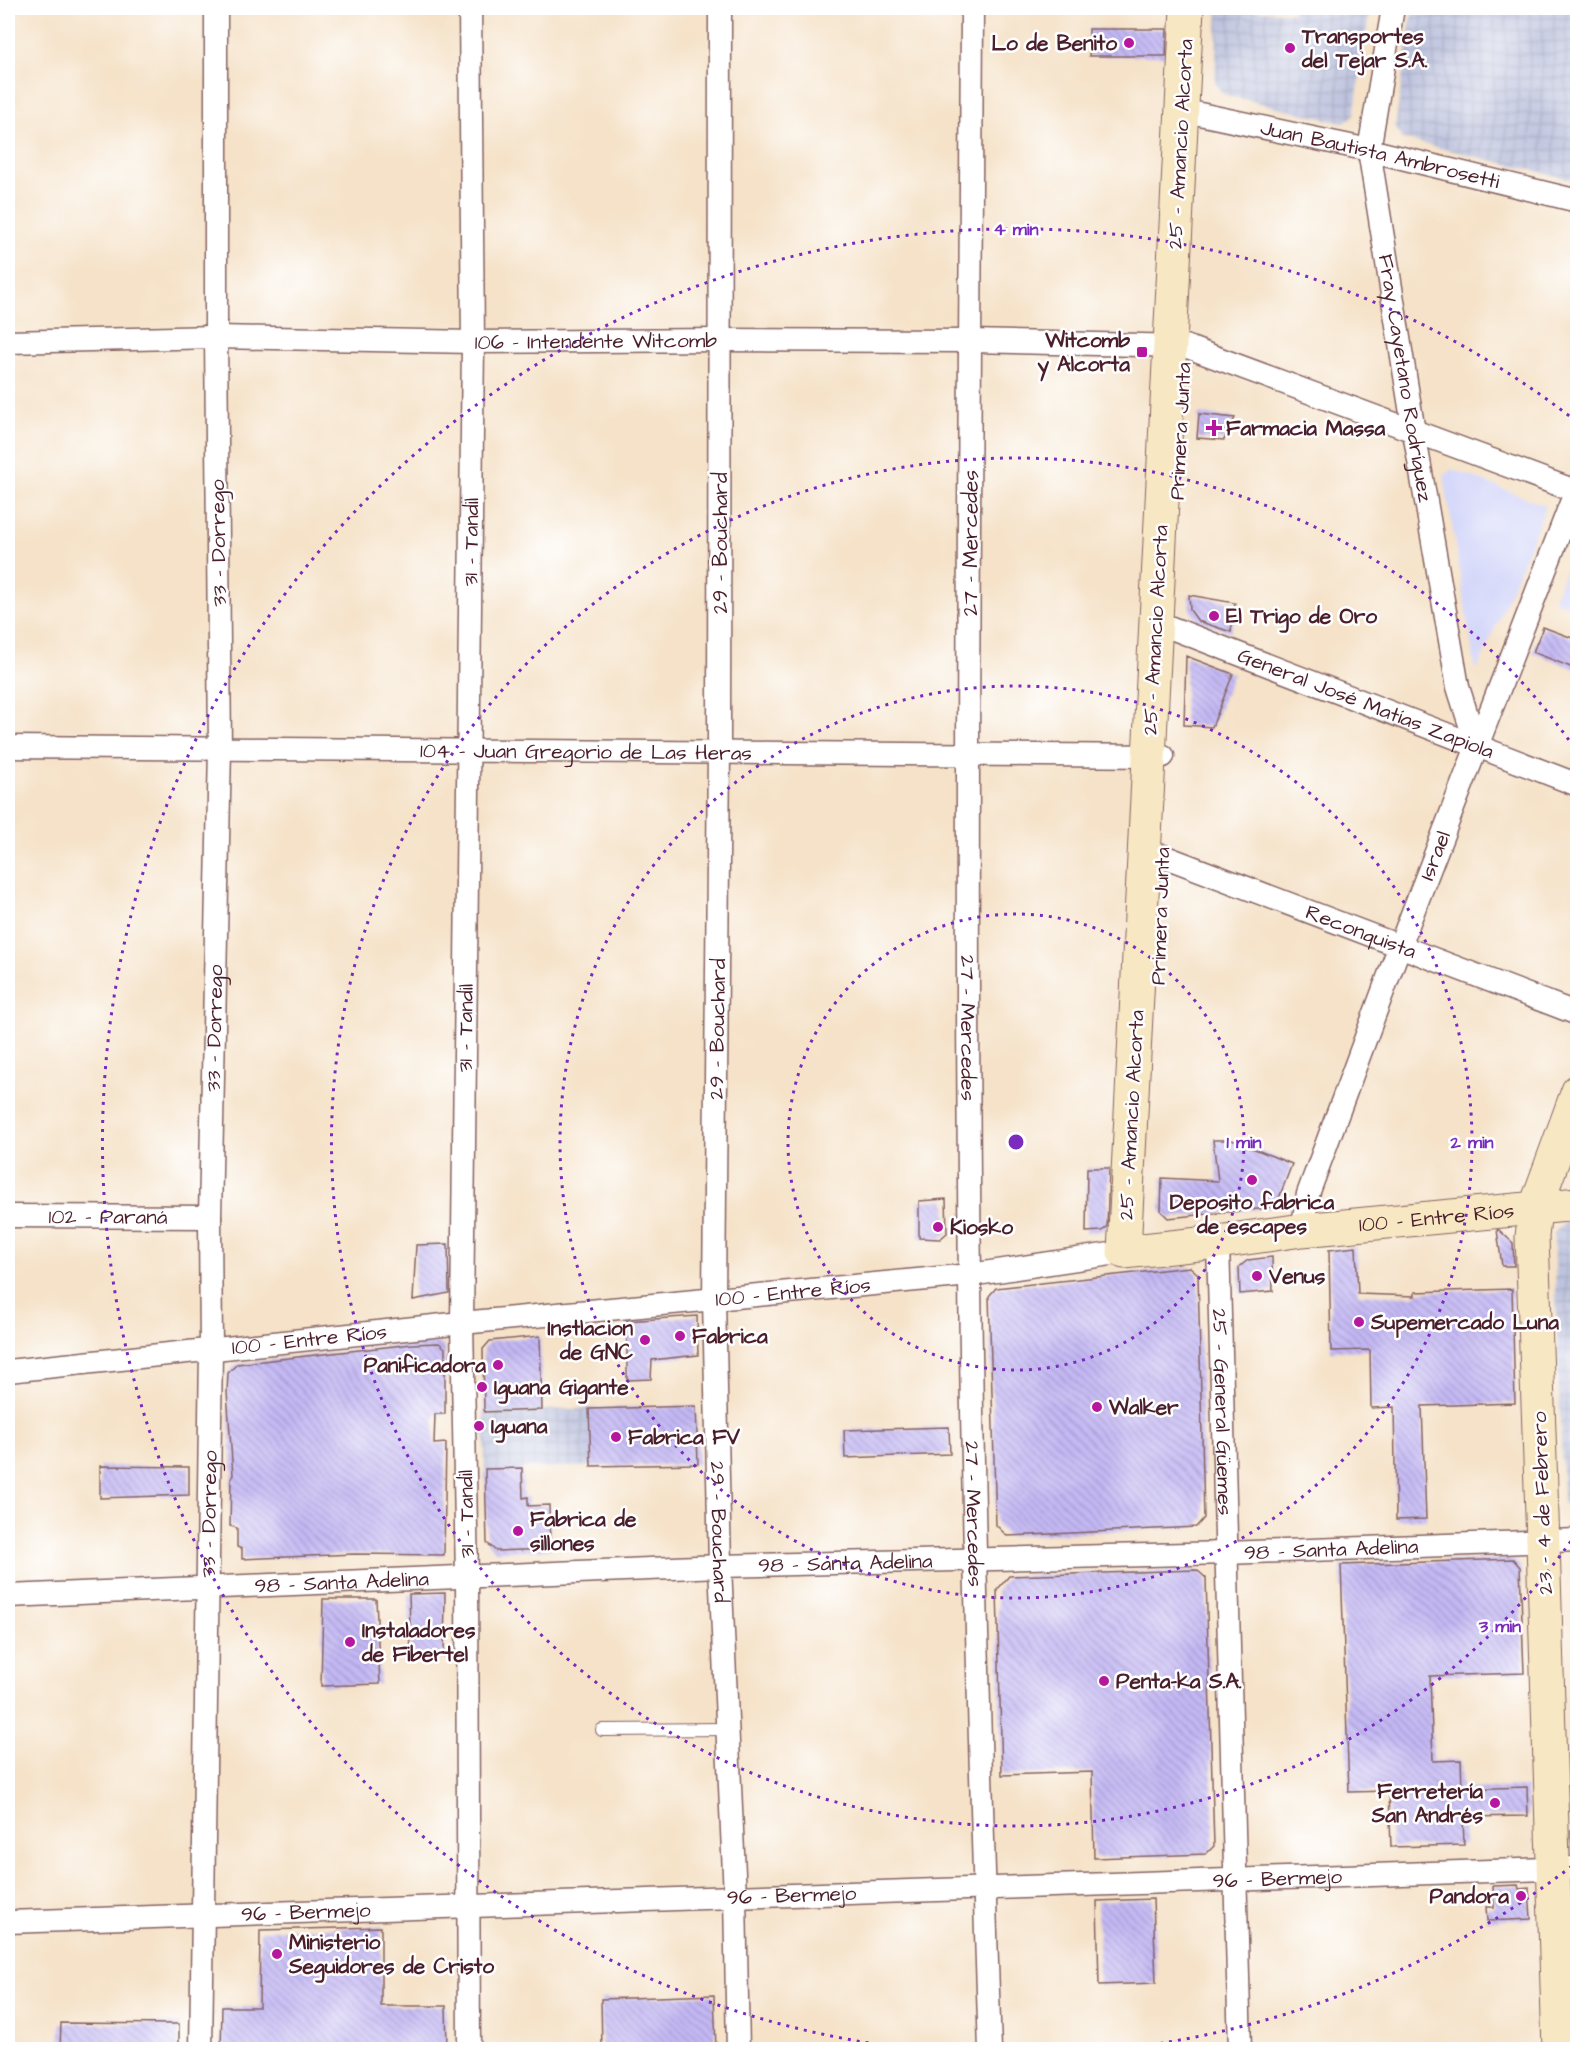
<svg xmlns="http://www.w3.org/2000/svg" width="1585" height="2057" viewBox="0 0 1585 2057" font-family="'Architects Daughter',sans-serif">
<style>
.built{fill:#d5d8f9}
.industrial{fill:url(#industrial-grid)}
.building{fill:url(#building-back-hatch)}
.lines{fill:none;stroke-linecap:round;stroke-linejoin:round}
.lane-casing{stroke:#866362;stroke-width:14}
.street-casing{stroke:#866362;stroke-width:25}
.secondary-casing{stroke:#866362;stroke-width:35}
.lane{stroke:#fff;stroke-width:12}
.street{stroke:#fff;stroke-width:22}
.secondary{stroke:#f7e8c3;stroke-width:33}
.ring{fill:none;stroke:#7b2cbf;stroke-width:3;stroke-dasharray:3 6}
.poi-dot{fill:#b5179e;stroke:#fff;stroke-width:2}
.labels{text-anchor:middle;stroke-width:5;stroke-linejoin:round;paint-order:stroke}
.poi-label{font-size:21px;font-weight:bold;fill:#4a1f2b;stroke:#fff;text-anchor:start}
.street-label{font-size:21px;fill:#4a1f2b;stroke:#fff}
.centre{fill:#7b2cbf;stroke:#fff;stroke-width:3}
.ring-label{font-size:18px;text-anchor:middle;font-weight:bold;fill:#7b2cbf;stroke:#fff;stroke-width:5;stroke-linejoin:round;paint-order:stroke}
</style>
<defs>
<pattern id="industrial-grid" width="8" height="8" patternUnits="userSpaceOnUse" patternTransform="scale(1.5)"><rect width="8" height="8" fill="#bdc3de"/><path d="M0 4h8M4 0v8" fill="none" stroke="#a4a7bf"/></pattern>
<pattern id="building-back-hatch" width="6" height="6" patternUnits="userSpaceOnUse" patternTransform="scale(1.5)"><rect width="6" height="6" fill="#c4b9f5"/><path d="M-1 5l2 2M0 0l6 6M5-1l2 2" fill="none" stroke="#a196c7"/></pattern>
</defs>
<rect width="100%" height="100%" fill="#fff"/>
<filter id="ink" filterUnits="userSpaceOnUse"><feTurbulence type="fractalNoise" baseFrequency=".0167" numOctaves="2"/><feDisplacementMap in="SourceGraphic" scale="12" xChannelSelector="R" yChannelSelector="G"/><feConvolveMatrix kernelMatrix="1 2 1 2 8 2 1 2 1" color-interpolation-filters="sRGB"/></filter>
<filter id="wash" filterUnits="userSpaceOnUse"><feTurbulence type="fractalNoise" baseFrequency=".008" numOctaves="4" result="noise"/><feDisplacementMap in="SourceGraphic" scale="24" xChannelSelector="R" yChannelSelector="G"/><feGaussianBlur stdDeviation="1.35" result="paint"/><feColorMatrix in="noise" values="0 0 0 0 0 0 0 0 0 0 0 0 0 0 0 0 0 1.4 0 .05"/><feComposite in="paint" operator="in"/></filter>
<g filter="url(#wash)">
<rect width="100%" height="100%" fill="#f5e2c8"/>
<path class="built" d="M1452 469 1546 506 1478 668 1475 667 1444 476Z
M1564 573 1577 578V609L1554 600Z"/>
<path class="industrial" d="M1218 8 1293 13 1294 8H1370L1354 116 1342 123 1223 94 1215 83Z
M1413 8H1577V181L1403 139 1395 127Z
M1577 1221H1578L1577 1510 1563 1503 1554 1233 1564 1223Z
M640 1407 643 1465 485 1469 484 1412Z"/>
<g id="blocks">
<path class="building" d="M1089 29H1167L1166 56H1089Z
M1199 414 1235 418 1224 440 1197 438Z
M1189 595 1235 603 1231 632 1198 621 1190 610Z
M1543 627 1578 640V670L1533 652Z
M1186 656 1233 674 1212 727 1184 725Z
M1213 1140H1232L1292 1164 1279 1198 1268 1208 1168 1218 1161 1211 1162 1178 1218 1181Z
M1087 1168H1109L1107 1227 1102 1231 1086 1232Z
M946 1199 947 1233 940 1239 919 1238V1201Z
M1497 1230H1499L1513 1243 1514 1266H1502Z
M448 1244 449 1293 413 1300 416 1245Z
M1356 1247 1358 1294 1415 1296V1292L1512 1289 1515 1403 1422 1406 1426 1519 1396 1520 1394 1407 1371 1408 1370 1350 1331 1351 1329 1250Z
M1272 1257 1273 1291 1240 1294 1239 1267 1248 1260Z
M1190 1267 1198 1274 1204 1518 1196 1527 1007 1536 996 1525 989 1296 996 1288Z
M697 1316 698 1355 652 1360 651 1379 627 1380V1321Z
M540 1336 542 1410 484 1412 483 1349 490 1341Z
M439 1343 445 1348V1414H435L434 1444 446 1443 444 1555 354 1554 242 1559V1549L237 1547V1528L230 1526 231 1479 233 1475 227 1392 228 1373 237 1364 412 1344Z
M696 1406 698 1464 591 1466 589 1409Z
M949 1427 950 1454 845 1458 844 1430Z
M100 1466 189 1467V1495L100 1498Z
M522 1468 523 1498 528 1497V1506L549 1505 550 1549 496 1551 487 1543 485 1469Z
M1513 1559 1520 1567 1524 1673 1430 1676 1433 1761 1461 1760 1462 1789 1527 1787 1528 1816 1463 1817 1464 1845 1391 1847 1389 1791 1349 1792 1341 1565Z
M1197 1570 1206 1578 1214 1846 1206 1854 1094 1858 1092 1772 1002 1775 997 1590 1009 1576Z
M445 1593 444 1657 411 1655 409 1594Z
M323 1599H376L380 1684 321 1686Z
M1571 1830H1578V1855H1572Z
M1518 1885 1519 1889 1529 1888 1531 1919 1487 1921 1486 1907H1494L1493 1886Z
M1153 1899 1156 1983 1099 1985 1097 1901Z
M381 1927V2006H446L447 2049H221L222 2007H259L260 1930Z
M714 1995 716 2049H602L601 1999Z
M61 2023 179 2024V2049H60Z"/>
</g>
</g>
<g filter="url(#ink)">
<use href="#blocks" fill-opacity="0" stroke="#866362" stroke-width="1.5"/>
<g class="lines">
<defs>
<path id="lane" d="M602 1730 727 1729"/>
<g id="street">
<path id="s1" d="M720 8 719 752 714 1299 720 1566 735 1896 738 2050"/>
<path id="s2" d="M972 8C970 432 965 856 970 1280 973 1537 981 1793 990 2050"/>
<path id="s3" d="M1393 8 1369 150 1414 432 1458 687 1477 747"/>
<path id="s4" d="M1181 110 1369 150 1578 201"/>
<path id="s5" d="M8 342 216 337 473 342 721 340 971 341 1185 346 1578 492"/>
<path id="s6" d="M1156 622 1578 785"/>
<path id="s7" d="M8 747 1163 756"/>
<path id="s8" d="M1144 854 1163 856 1578 1014"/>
<path id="s9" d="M8 1216 210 1217"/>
<path id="s10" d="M1302 1230 1308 1194 1399 948 1578 485"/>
<path id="s11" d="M1218 1242 1240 2050"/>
<path id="s12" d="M8 1371 462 1323 970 1275 1124 1252"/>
<path id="s13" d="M8 1596 720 1566 1227 1553 1578 1540"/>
<path id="s14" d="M8 1922 1578 1868"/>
<path id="s15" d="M201 2050 211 1350 210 1217 220 748 216 337V8"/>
<path id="s16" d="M469 2050 467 1578 462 1323 473 342 470 8"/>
</g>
<g id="secondary">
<path id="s17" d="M1187 8 1124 1252 1218 1242 1302 1230 1578 1204"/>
<path d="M1559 2050 1543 1543 1532 1237 1535 1209 1578 1091"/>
</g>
</defs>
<use href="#lane" class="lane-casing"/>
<use href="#street" class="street-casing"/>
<use href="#secondary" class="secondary-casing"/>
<use href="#lane" class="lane"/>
<use href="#street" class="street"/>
<use href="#secondary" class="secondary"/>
</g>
</g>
<g class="ring">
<circle cx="1016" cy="1142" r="228"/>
<circle cx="1016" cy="1142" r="456"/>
<path d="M1576 1534A684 684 0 1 1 1576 750"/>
<path d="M1572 1866A913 913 0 0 1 1119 2049M913 2049A913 913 0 1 1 1572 418"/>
</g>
<g class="poi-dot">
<circle cx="1129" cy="43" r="6"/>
<circle cx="1290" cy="48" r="6"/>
<rect x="1136" y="346" width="12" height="12" rx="3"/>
<path d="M1211 419h6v6h6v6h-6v6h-6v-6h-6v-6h6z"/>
<circle cx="1214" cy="616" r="6"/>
<circle cx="1252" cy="1180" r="6"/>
<circle cx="938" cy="1227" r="6"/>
<circle cx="1257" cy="1276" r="6"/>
<circle cx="1359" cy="1322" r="6"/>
<circle cx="680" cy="1336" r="6"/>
<circle cx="645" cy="1340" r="6"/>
<circle cx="498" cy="1365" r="6"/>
<circle cx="482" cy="1387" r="6"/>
<circle cx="1097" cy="1407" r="6"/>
<circle cx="479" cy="1426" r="6"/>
<circle cx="616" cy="1437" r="6"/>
<circle cx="518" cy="1531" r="6"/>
<circle cx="350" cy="1642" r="6"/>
<circle cx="1104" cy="1681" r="6"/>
<circle cx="1495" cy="1803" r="6"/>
<circle cx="1521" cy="1896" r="6"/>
<circle cx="277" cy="1954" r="6"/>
</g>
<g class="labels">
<g class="poi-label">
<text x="1302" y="43">Transportes<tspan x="1302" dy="24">del Tejar S.A.</tspan></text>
<text x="1117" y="50" text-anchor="end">Lo de Benito</text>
<text x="1130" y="347" text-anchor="end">Witcomb<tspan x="1130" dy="24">y Alcorta</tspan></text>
<text x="1226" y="435">Farmacia Massa</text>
<text x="1226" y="623">El Trigo de Oro</text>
<text x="1252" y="1209" text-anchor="middle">Deposito fabrica<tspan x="1252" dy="24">de escapes</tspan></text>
<text x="950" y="1234">Kiosko</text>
<text x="1269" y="1283">Venus</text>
<text x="1371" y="1329">Supemercado Luna</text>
<text x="633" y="1335" text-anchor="end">Instlacion<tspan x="633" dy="24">de GNC</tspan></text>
<text x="692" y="1343">Fabrica</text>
<text x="486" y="1372" text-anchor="end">Panificadora</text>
<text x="494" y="1394">Iguana Gigante</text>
<text x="1109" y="1414">Walker</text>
<text x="491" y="1433">Iguana</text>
<text x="628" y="1444">Fabrica FV</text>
<text x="530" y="1526">Fabrica de<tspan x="530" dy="24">sillones</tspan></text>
<text x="362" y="1637">Instaladores<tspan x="362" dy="24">de Fibertel</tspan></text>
<text x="1116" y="1688">Penta-ka S.A.</text>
<text x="1483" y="1798" text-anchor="end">Ferretería<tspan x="1483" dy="24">San Andrés</tspan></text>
<text x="1509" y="1903" text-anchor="end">Pandora</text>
<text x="289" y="1949">Ministerio<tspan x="289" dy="24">Seguidores de Cristo</tspan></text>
</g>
<g class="street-label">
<text transform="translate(1180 144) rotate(-87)" y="7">25 - Amancio Alcorta</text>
<text dy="7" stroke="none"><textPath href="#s4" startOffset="204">Juan Bautista Ambrosetti</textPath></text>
<text dy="7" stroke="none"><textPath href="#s5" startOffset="588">106 - Intendente Witcomb</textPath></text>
<text dy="7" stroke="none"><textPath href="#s3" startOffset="375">Fray Cayetano Rodríguez</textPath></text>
<text transform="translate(1180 431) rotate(-87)" y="7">Primera Junta</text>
<text transform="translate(218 543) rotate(-91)" y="7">33 - Dorrego</text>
<text dy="7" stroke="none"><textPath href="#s16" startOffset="1508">31 - Tandil</textPath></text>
<text transform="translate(720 543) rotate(-90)" y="7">29 - Bouchard</text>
<text transform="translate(970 543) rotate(-90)" y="7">27 - Mercedes</text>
<text transform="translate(1155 630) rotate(-87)" y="7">25 - Amancio Alcorta</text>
<text dy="7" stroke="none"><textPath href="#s6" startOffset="225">General José Matías Zapiola</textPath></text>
<text dy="7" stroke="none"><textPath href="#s7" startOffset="578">104 - Juan Gregorio de Las Heras</textPath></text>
<text dy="7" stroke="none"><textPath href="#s10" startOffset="398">Israel</textPath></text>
<text transform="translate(1160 916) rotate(-88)" y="7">Primera Junta</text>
<text dy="7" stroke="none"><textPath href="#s8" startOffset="231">Reconquista</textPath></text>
<text dy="7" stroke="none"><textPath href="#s15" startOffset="1022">33 - Dorrego</textPath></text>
<text dy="7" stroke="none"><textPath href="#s16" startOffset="1022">31 - Tandil</textPath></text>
<text transform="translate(717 1029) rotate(-89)" y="7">29 - Bouchard</text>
<text dy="7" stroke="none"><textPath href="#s2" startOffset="1020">27 - Mercedes</textPath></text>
<text transform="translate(1131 1115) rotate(-87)" y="7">25 - Amancio Alcorta</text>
<text dy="7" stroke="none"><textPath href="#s9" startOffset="100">102 - Paraná</textPath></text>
<text dy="7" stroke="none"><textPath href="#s17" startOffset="1560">100 - Entre Ríos</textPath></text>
<text dy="7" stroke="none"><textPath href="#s12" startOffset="789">100 - Entre Ríos</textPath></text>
<text dy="7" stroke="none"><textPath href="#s12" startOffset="303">100 - Entre Ríos</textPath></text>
<text dy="7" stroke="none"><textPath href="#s11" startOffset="170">25 - General Güemes</textPath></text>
<text transform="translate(1542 1503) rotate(-92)" y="7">23 - 4 de Febrero</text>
<text dy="7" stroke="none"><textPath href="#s15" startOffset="536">33 - Dorrego</textPath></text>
<text transform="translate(466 1514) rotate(-91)" y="7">31 - Tandil</text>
<text dy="7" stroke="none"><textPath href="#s2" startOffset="1506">27 - Mercedes</textPath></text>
<text dy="7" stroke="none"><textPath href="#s1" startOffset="1524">29 - Bouchard</textPath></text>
<text dy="7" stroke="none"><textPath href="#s13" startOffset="1324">98 - Santa Adelina</textPath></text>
<text dy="7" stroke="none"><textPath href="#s13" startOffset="838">98 - Santa Adelina</textPath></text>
<text dy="7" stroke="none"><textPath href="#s13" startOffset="334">98 - Santa Adelina</textPath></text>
<text dy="7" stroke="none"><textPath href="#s14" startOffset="1270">96 - Bermejo</textPath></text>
<text dy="7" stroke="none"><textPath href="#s14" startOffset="784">96 - Bermejo</textPath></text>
<text dy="7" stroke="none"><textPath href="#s14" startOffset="298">96 - Bermejo</textPath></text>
</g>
</g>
<circle cx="1016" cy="1142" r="9" class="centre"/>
<g class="ring-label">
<text x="1016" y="235">4 min</text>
<text x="1244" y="1148">1 min</text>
<text x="1472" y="1148">2 min</text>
<text x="1500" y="1632">3 min</text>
</g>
<rect width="1585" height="2057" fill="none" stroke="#fff" stroke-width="30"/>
</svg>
